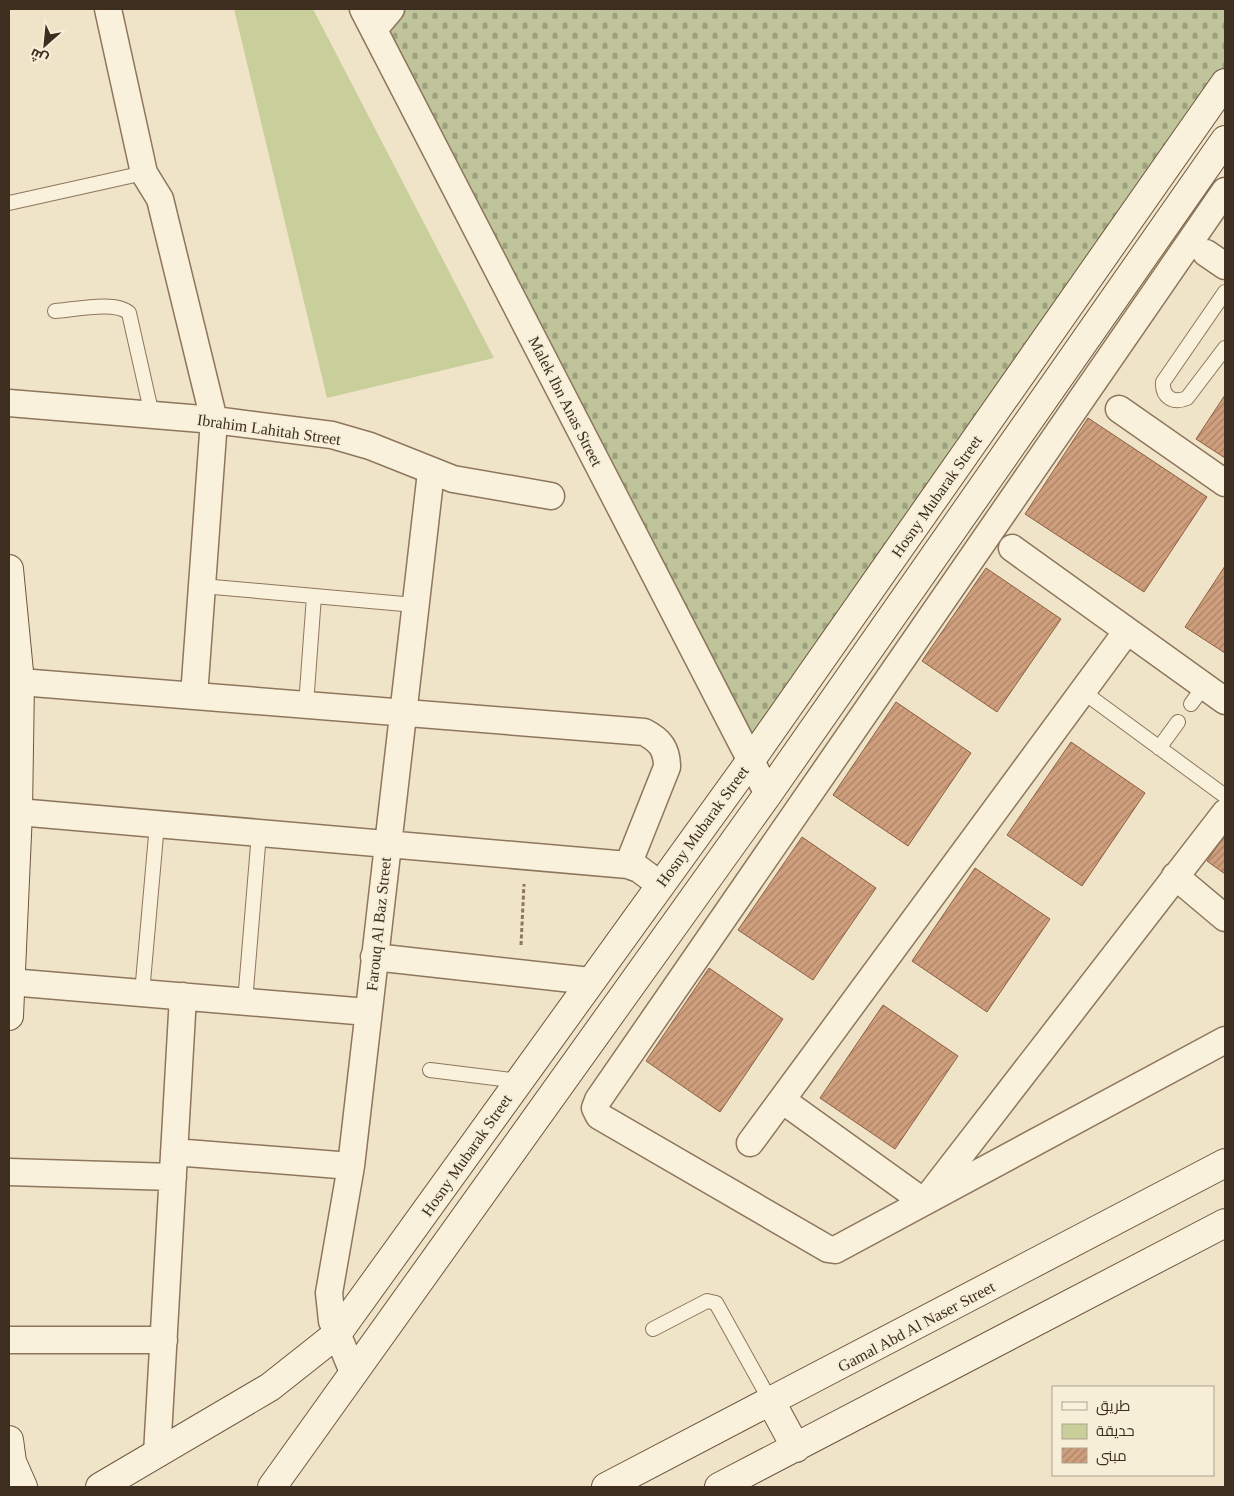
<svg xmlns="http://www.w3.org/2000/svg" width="1234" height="1496" viewBox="0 0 1234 1496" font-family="'Times New Roman',Cairo,serif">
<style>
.cemetery{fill:url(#cemetery-stones)}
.green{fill:#c9cf9b}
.building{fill:url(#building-hatch);stroke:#8d5f41}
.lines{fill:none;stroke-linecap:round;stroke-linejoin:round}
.lane-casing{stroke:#8d765c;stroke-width:16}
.street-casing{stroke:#8d765c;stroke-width:29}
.secondary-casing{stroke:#6f573f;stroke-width:30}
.path{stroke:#8d765c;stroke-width:3;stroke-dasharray:4 2.5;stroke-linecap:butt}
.lane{stroke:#faf1dc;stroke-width:14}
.street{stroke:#faf1dc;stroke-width:26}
.secondary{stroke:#faf1dc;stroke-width:28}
.labels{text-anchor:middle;stroke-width:4;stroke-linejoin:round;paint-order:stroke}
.street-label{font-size:16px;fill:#3d2e20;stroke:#f7eed8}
</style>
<defs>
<pattern id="cemetery-stones" width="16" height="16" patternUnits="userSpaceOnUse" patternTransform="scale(1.25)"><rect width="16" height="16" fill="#bfc49a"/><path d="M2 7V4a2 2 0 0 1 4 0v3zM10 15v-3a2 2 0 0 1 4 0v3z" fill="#9ca07d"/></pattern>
<pattern id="building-hatch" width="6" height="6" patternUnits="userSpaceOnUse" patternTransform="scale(1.25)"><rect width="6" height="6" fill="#cf9f7d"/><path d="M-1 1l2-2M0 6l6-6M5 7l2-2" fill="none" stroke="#a98266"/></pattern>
</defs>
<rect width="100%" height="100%" fill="#f0e4c8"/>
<path class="cemetery" d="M397 9H1225V76L751 760 380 29Z"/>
<path class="green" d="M234 9H313L494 358 327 398Z"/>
<path class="building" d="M1225 395V458L1196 439Z
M1088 418 1207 497 1144 592 1025 514Z
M1225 566V653L1185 627Z
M986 568 1061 619 997 712 922 661Z
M896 702 971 753 908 846 833 795Z
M1071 742 1145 793 1082 886 1007 835Z
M1225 835V874L1207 861Z
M802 837 876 888 813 980 738 930Z
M975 868 1050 919 987 1012 912 961Z
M709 968 783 1019 720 1112 646 1061Z
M883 1005 958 1056 895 1149 820 1098Z"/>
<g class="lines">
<defs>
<path id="lane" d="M9 203 144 173
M1225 292 1163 382C1162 397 1173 404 1187 398L1225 348
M55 311C73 310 116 300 129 313L152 415
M202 586 415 605
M1082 691 1225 796
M1191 704 1204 686
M306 705 314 596
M1159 748 1178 722
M142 993 157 824
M245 1002 259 833
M430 1070 519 1081
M653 1329 707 1301 716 1303 771 1402"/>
<path id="street" d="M108 9 144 173 160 199 214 420 194 696
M363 9 768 794
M374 29 391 9
M1225 191 598 1100 595 1108 599 1116 828 1249 835 1250 1225 1040
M1206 253 1225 266
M9 403 214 420 332 435 370 446 453 479 551 496
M1119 409 1225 483
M1012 548 1225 701
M20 682 644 732C660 740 667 749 667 767L628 865
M18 812 628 865 639 869 659 884
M1175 876 1225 918
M374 957 590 981
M10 982 368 1012
M782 1100 924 1202 1225 813
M750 1143 1127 631
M174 1152 351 1166
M9 1172 173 1177
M9 1340H164
M353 1372 332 1321 329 1293 351 1166 431 472
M157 1454 183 996"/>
<path id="secondary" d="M9 569 20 682 18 812 9 1016
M771 1402 796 1448
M9 1440 12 1462 23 1487
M100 1487 270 1387 337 1334 751 760 1225 83
M272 1487 768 794 1225 140
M606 1487 1225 1163
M719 1487 1225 1223"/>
</defs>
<use href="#lane" class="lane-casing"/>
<use href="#street" class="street-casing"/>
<use href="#secondary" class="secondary-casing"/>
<path class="path" d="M521 945 524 884"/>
<use href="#lane" class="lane"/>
<use href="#street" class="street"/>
<use href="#secondary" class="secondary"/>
</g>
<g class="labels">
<g class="street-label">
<text transform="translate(566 401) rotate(63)" y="6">Malek Ibn Anas Street</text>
<text transform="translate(269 429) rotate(8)" y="6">Ibrahim Lahitah Street</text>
<text transform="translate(936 496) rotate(-55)" y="6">Hosny Mubarak Street</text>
<text transform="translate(702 826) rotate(-54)" y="6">Hosny Mubarak Street</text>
<text transform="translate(378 924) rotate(-84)" y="6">Farouq Al Baz Street</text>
<text transform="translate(466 1155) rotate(-55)" y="6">Hosny Mubarak Street</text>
<text transform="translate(916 1326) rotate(-28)" y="6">Gamal Abd Al Naser Street</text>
</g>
</g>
<rect width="1234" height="1496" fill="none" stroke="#3d2e20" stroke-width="20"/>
<rect x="1052" y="1386" width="162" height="90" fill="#f7eed8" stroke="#ada18e"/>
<rect x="1062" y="1402" width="25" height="8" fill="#faf1dc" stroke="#ada18e"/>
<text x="1096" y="1411" font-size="15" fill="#3d2e20">طريق</text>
<rect x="1062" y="1424" width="25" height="15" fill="#c9cf9b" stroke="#ada18e"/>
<text x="1096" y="1436" font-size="15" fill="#3d2e20">حديقة</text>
<rect x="1062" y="1448" width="25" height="15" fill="url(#building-hatch)" stroke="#ada18e"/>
<text x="1096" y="1461" font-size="15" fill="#3d2e20">مبنى</text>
<g transform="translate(45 45) rotate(207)" stroke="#f7eed8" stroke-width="4" paint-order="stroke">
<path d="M0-4L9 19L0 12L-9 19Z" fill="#3d2e20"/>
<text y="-8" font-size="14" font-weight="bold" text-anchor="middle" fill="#3d2e20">ش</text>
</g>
</svg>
